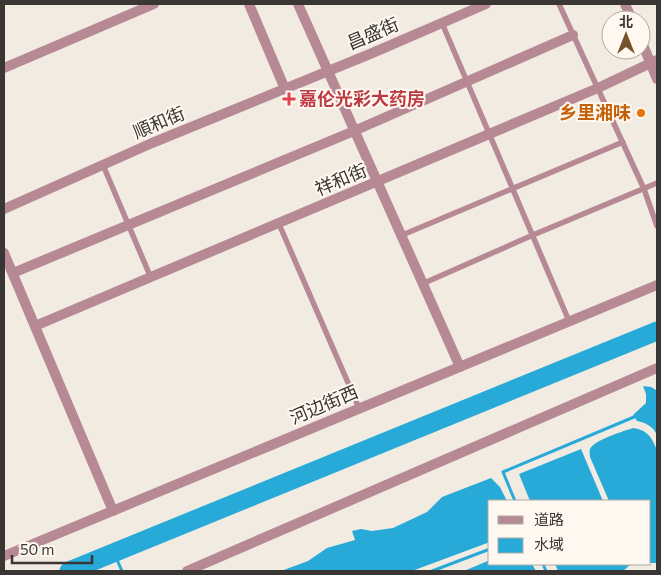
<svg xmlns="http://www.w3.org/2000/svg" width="661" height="575" viewBox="0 0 661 575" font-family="Commissioner,'Noto Sans SC',sans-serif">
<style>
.water{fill:#28aad9}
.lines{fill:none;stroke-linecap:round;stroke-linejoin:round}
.stream{stroke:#28aad9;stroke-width:3}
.river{stroke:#28aad9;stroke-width:19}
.service{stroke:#b68995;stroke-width:5.5}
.minor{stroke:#b68995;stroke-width:10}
.tertiary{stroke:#b68995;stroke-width:10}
.health-dot{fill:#e0444e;stroke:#fef8f1;stroke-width:2}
.food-dot{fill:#e8710a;stroke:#fef8f1;stroke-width:2}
.labels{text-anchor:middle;stroke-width:4;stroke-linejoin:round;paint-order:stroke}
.street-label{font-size:18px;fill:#393633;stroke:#fef8f1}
.health-label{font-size:18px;font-weight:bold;fill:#be3a42;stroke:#fef8f1;text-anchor:start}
.food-label{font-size:18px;font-weight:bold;fill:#c56008;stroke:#fef8f1;text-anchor:end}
</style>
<rect width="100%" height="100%" fill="#f2ebe2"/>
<path class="water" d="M643 386 651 387 656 390 657 398H656L657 402V435C653 426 646 423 637 421L633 415 646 403V394Z
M633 428C648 430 652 438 657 450V563H650V501H609L590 457C590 454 589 452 590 449 594 440 624 431 633 428Z
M581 449 603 501H530L519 474Z
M491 478 500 487 507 501H490V542L412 571H281L308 561 327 548 355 540 352 531 361 529 372 531 393 528 427 512 442 497Z
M490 560V564H532L536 571H464Z
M555 564H630V565L623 571H558Z"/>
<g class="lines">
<path class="stream" d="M515 501 503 472 634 417
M114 553 122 571
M543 564 546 571
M432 571 490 549"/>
<path class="river" d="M69 571 657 331"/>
<path class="service" d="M559 4 644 189 657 226
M442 23 569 321
M103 165 151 278
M279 224 359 408
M400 236 623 142
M422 284 533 235 657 183"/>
<path class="minor" d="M249 4 285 89
M298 4 460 367
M4 68 154 4
M4 209 152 143 370 54 486 4
M4 253 113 511
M13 273 354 131 573 35
M35 326 598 88 657 60
M187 571 657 368"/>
<path class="tertiary" d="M625 4 632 20
M641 40 657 79
M4 556 657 285"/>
</g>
<path class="health-dot" d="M286.5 91.5h5v5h5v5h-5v5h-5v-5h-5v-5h5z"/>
<circle class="food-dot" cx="641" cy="113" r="5"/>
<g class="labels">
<g class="street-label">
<text transform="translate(373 34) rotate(-23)" y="6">昌盛街</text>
<text transform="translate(159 123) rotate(-23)" y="6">順和街</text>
<text transform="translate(341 180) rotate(-23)" y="6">祥和街</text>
<text transform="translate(324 405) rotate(-23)" y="6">河边街西</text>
</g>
<g class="health-label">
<text x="299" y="105">嘉伦光彩大药房</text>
</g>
<g class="food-label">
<text x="631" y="119">乡里湘味</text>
</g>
</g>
<rect width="661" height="575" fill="none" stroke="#393633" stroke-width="10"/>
<rect x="488" y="500" width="162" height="65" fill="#fef8f1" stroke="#afaaa5"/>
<rect x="498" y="516" width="25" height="8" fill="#b68995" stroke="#afaaa5"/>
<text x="534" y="525" font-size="15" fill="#393633">道路</text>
<rect x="498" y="538" width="25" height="15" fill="#28aad9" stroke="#afaaa5"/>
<text x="534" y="550" font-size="15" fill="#393633">水域</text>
<g transform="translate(626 35)"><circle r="24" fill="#fef8f1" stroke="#afaaa5"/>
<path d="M0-4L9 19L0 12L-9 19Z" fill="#76532c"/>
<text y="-8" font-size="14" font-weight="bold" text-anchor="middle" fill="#393633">北</text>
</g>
<path d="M12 555v8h80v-8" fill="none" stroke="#393633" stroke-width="2.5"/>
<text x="20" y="555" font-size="15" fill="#393633" stroke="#fef8f1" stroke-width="4" paint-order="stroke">50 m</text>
</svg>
